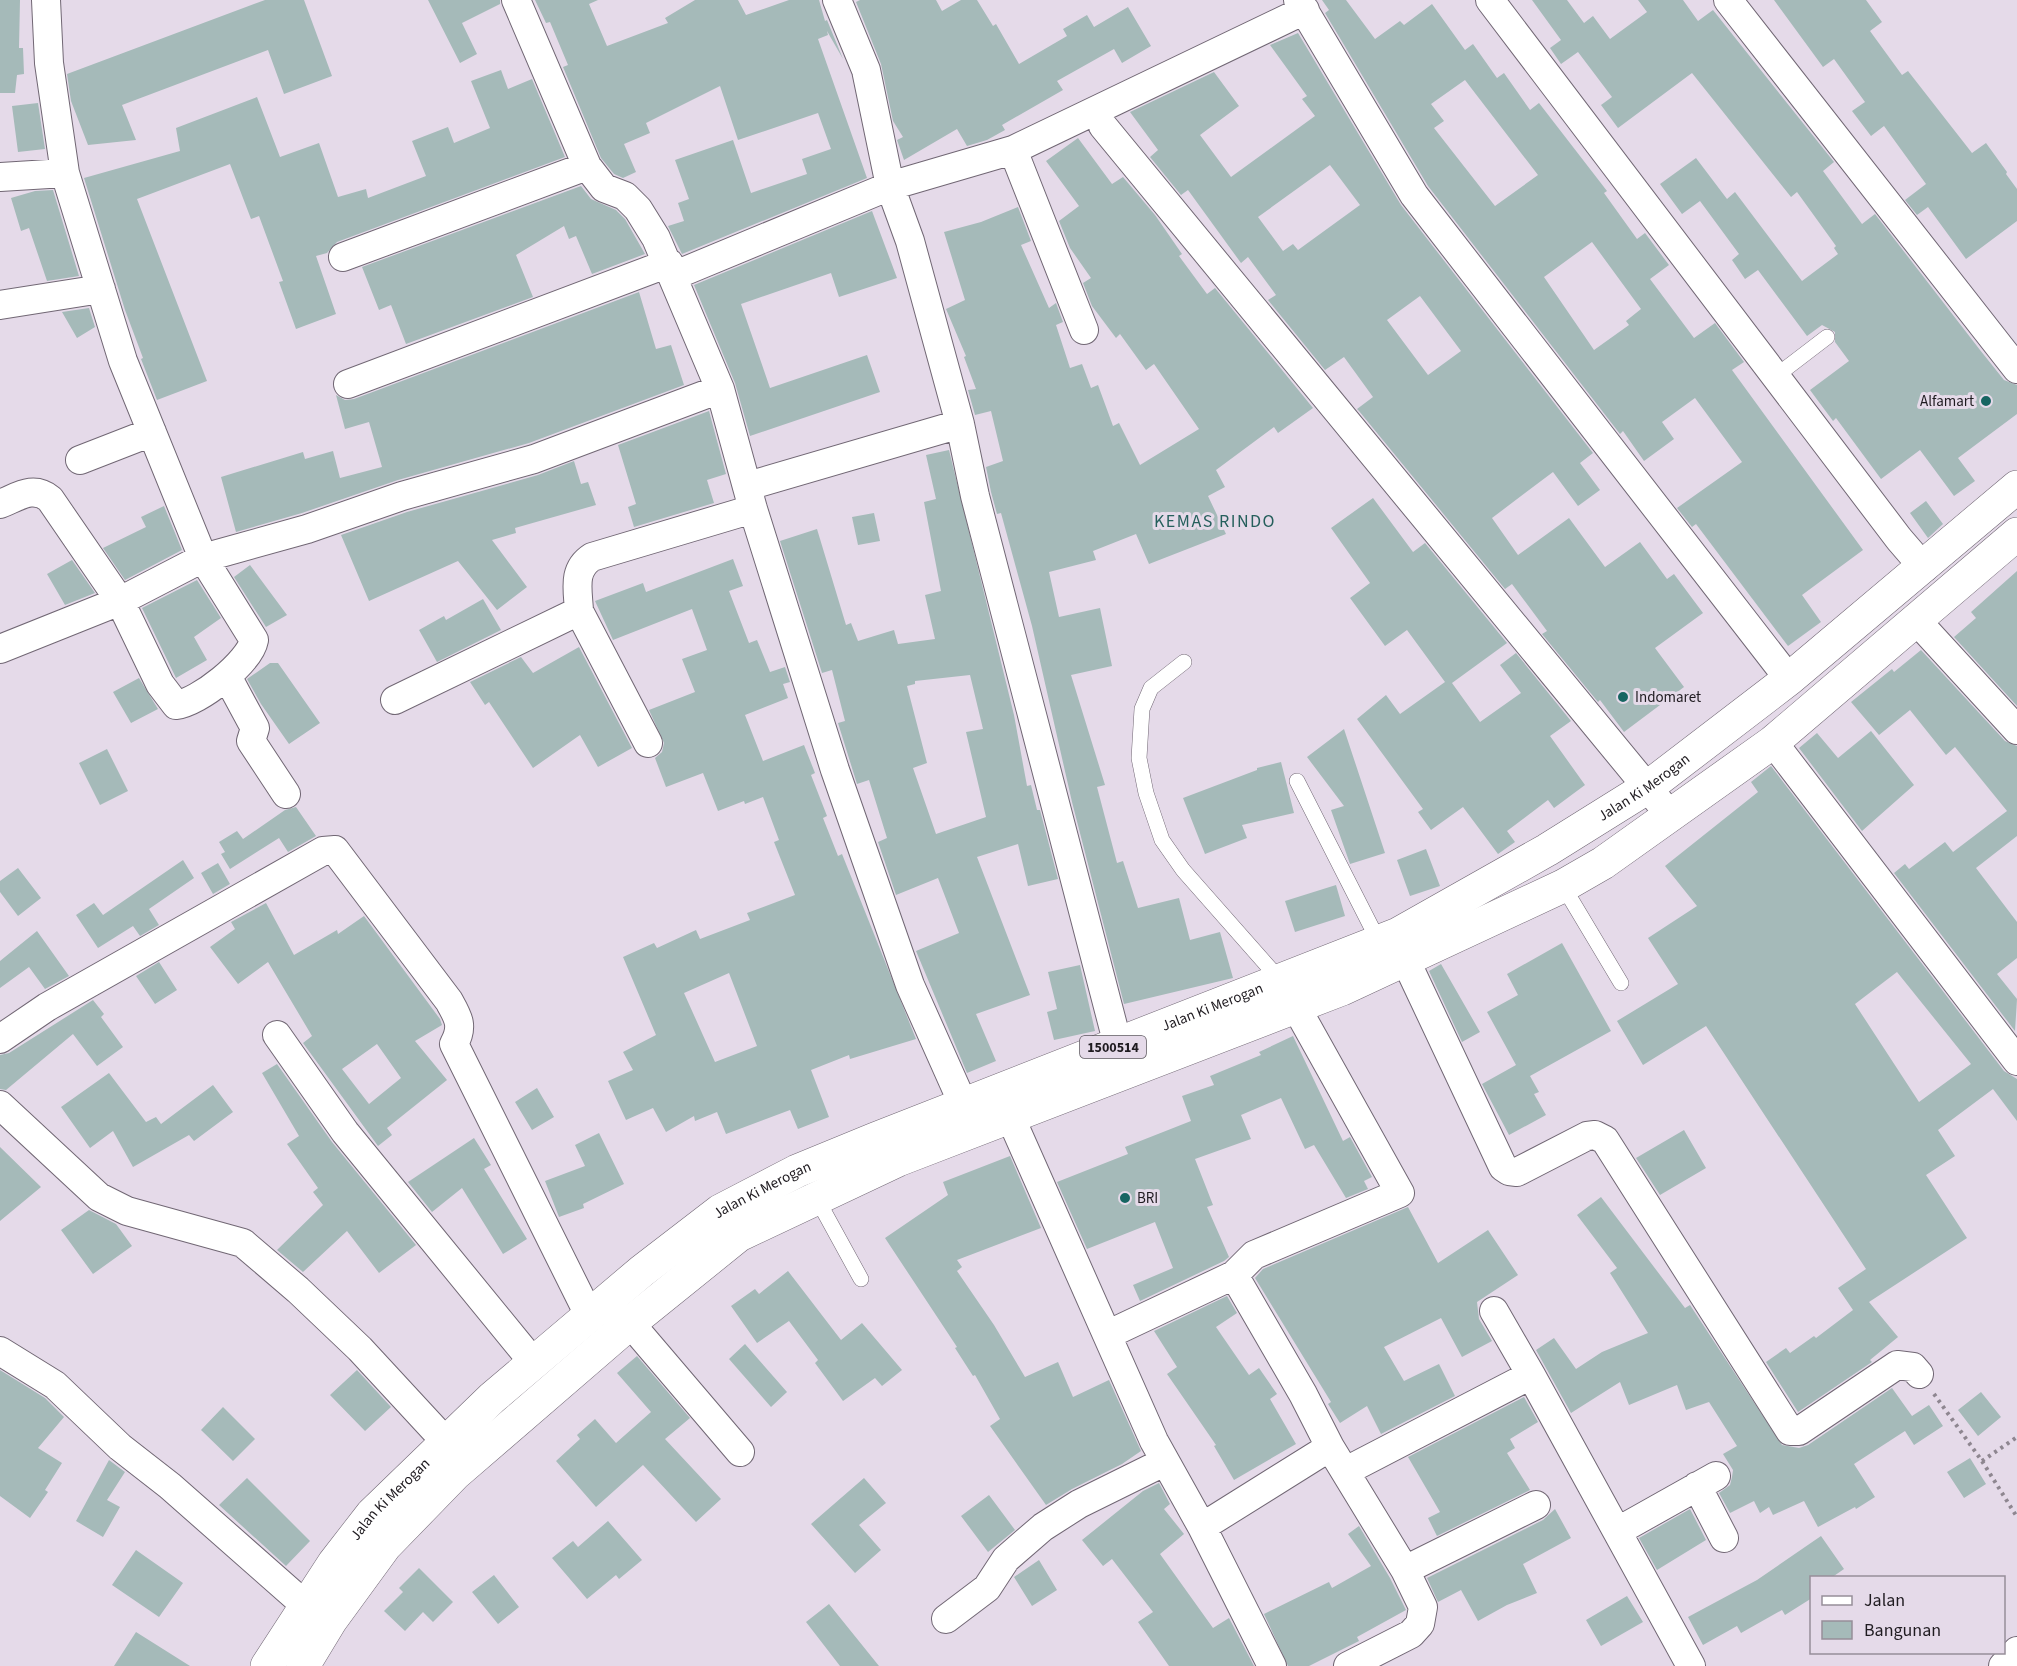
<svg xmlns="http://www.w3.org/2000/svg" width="2017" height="1666" viewBox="0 0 2017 1666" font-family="'Source Sans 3',sans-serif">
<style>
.building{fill:#a5bab9;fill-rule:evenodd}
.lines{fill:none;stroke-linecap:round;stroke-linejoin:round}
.lane-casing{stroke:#716774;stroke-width:16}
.street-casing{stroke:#716774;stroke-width:30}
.highway-casing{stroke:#716774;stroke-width:34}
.path{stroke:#8e8690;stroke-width:4;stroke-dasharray:3 4.5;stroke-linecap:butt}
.lane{stroke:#fff;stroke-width:15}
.street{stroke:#fff;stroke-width:28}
.highway{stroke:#fff;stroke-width:33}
.poi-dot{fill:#176562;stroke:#e5dae9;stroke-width:2}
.labels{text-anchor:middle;stroke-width:6;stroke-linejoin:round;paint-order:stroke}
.shield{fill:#e5dae9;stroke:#5a545c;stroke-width:1.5}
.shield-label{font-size:14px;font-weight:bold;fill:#1f1b20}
.poi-label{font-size:15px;fill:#1f1b20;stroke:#e5dae9;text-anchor:start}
.street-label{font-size:15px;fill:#1f1b20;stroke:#e5dae9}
.quarter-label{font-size:18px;letter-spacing:1.5px;fill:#255f5c;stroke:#e5dae9}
</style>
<rect width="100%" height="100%" fill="#e5dae9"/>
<path class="building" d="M0 0H20L19 48H23L24 74 17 75 15 93H0Z
M265 0H304L332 76 284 94 268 50 122 105 136 140 88 145 71 101 67 74Z
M428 0H500V4L462 23 477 54 460 63Z
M535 0H598L589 4 607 46 668 23 665 18 695 0H738L746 15 789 0H819L825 21 827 20 843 59 827 31 828 35 818 39 867 178 682 254 668 226 684 221 678 203 689 199 675 160 733 140 751 193 807 174 802 159 831 149 818 113 738 140 720 86 646 123 650 133 624 144 636 172 623 178 614 174 601 158 563 67 568 65 550 22 546 23Z
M860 0H936L942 11 961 0H977L993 26 996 24 1019 64 1067 36 1063 29 1087 15 1094 27 1128 7 1151 46 1122 63 1114 49 1057 81 1063 90 1002 125 1005 130 987 140 967 146 957 129 904 160 897 140 903 137 893 121 881 64 856 2Z
M1322 0H1346L1375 39 1400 21 1404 25 1432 4 1465 50 1473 44 1497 78 1504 73 1530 110 1539 103 1607 191 1604 193 1637 239 1645 233 1669 265 1650 279 1694 338 1715 323 1744 362 1732 370 1863 550 1802 595 1821 622 1788 646 1696 524 1692 527 1677 508 1742 462 1695 398 1662 422 1674 439 1644 461 1623 431 1620 434 1428 186 1325 13 1329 10ZM1465 80 1538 175 1495 206 1434 128 1444 121 1431 104ZM1592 242 1641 309 1626 321 1629 325 1594 350 1544 277Z
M1532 0H1567L1584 23 1593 16 1610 39 1647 12 1638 0H1683L1698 21 1713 10 1834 162 1823 171 1862 224 1875 214 1980 350 2004 380 2017 385V414L1958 458 1975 481 1954 496 1920 450 1881 479 1836 418 1833 421 1810 390 1849 361 1835 342V332L1822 325 1807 336 1758 270 1745 279 1732 260 1739 254 1700 201 1682 214 1660 184 1696 158 1727 199 1735 192 1802 281 1838 254 1834 248 1836 246 1797 192 1791 197 1692 73 1618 128 1601 105 1612 97 1578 52 1561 64 1550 48 1561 40Z
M1774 0H1866L1882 22 1870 31 1902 75 1908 71 1972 153 1986 143 2007 172 2006 174 2017 189V221L1966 259 1928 207 1917 215 1905 200 1926 184 1884 126 1871 136 1852 111 1865 102 1834 59 1823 67Z
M1298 33 1401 205 1593 453 1580 463 1600 490 1578 506 1553 472 1492 518 1518 555 1569 518 1605 567 1640 542 1667 579 1674 574 1703 613 1655 648 1684 687 1624 732 1600 700 1598 702 1542 634 1547 631 1512 584 1505 589 1359 411 1357 409 1373 397 1344 357 1325 370 1268 300 1276 295 1248 257 1241 263 1188 190 1181 195 1150 157 1158 150 1130 112 1214 72 1239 106 1200 135 1231 177 1315 116 1302 99 1307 96 1270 45ZM1330 165 1360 205 1298 250 1293 244 1283 251 1258 217ZM1420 296 1461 351 1428 375 1387 320Z
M501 70 508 89 532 79 565 157 337 242 327 253 316 256 336 314 296 329 279 282 283 281 259 216 251 219 230 164 137 199 207 381 157 400 141 359 143 358 125 310 84 178 180 151 176 128 257 97 280 157 319 143 338 197 366 189 368 198 426 176 412 141 448 127 454 143 490 128 471 81Z
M38 103 45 149 18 152 12 106Z
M1078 138 1112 184 1123 177 1155 215 1182 254 1179 256 1207 294 1215 288 1313 408 1278 433 1274 427 1216 470 1225 487 1208 496 1226 534 1149 564 1136 534 1093 551 1096 560 1049 572 1059 617 1100 608 1112 666 1071 675 1105 785 1097 787 1117 863 1123 861 1138 908 1179 898 1190 940 1220 932 1233 978 1124 1004 1072 802 1032 626 1001 513 997 514 991 492 986 467 1003 461 991 411 975 415 968 390 976 389 964 357 966 356 946 309 965 300 944 232 981 222 1018 207 1031 241 1021 245 1049 308 1056 303 1063 322 1056 325 1070 368 1082 364 1091 388 1098 385 1113 426 1119 423 1140 465 1199 429 1154 364 1146 370 1120 334 1116 338 1092 306 1083 283 1091 278 1070 248 1059 221 1079 206 1046 161Z
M581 186 591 199 616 210 625 219 645 254 592 274 576 236 569 239 564 226 516 255 533 297 406 344 391 305 379 310 362 267Z
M53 190 79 276 47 281 29 228 21 231 11 198 35 191Z
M872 211 897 278 839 297 831 273 741 304 770 388 867 355 880 392 750 436 735 383 694 285Z
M639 292 656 349 671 345 684 385 529 443 398 480 302 513 236 532 221 477 303 452 305 459 333 451 340 478 382 467 369 422 345 429 336 395 345 400 354 399Z
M89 308 95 327 77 338 62 312Z
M709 411 726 474 707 480 714 503 634 527 628 507 636 504 618 445Z
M949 450 1014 715 1027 786 1031 785 1037 810H1040L1058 879 1028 886 1018 844 977 857 1030 995 976 1014 996 1061 967 1073 916 951 959 933 938 878 896 895 878 842 887 838 869 780 857 784 838 723 845 721 832 670 822 673 780 541 817 529 846 625 851 623 858 641 894 630 898 644 935 639 925 595 941 591 924 502 936 499 926 455ZM970 675 983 729 966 732 986 817 936 834 913 768 927 763 907 686 915 684V681Z
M574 461 581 484 588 482 596 505 515 528 516 533 492 540 527 587 497 610 458 561 369 601 341 535 407 512 538 475Z
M1373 498 1413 552 1425 543 1507 643 1452 683 1480 722 1521 693 1500 665 1516 653 1571 721 1550 736 1585 785 1554 808 1548 800 1507 831 1515 842 1498 854 1463 807 1431 830 1418 812 1423 809 1357 719 1386 695 1400 714 1445 682 1407 630 1385 646 1350 598 1370 583 1331 528Z
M1926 501 1943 524 1928 538 1910 513Z
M164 506 182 550 125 580 103 548 146 527 141 517Z
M874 513 880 541 858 545 852 517Z
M733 559 743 586 729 591 749 643 757 640 770 672 785 667 790 682 783 684 788 698 745 715 763 761 804 745 815 773 811 775 827 816 823 818 838 856 842 854 916 1039 850 1059 849 1055 811 1070 829 1117 798 1129 790 1110 726 1134 717 1112 695 1121 694 1116 666 1132 653 1108 626 1120 608 1081 633 1070 623 1052 656 1035 623 957 654 943 657 948 696 930 700 939 750 920 747 913 795 895 774 842 779 840 763 797 745 804 744 801 718 811 703 773 666 787 655 758 662 752 664 743 649 710 695 692 682 659 707 650 692 609 613 640 595 601 643 583 646 592ZM729 973 757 1046 715 1062 684 993Z
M72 560 95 593 65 605 47 574Z
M250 565 287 615 266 627 234 577Z
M2017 571V706L1954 637 1976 618 1971 612Z
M197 580 221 618 194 637 207 660 176 678 142 608Z
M483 599 501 630 437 662 419 630 444 616 446 620Z
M579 647 632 748 598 767 580 735 533 768 489 702 485 705 470 682 521 657 533 673Z
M1921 650 2005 741 2017 746V836L1976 868 2017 922V958L1997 974 2017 999 2015 1031 1894 873 1905 864 1909 869 1945 842 1953 852 2007 811 1955 747 1946 755 1910 710 1879 735 1851 702 1892 669 1894 672Z
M270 663H278L320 723 289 744 261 704 247 679Z
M139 678 158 709 131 723 113 692Z
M1344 729 1385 853 1350 864 1331 810 1344 806 1307 757Z
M1871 731 1914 785 1862 831 1799 748 1817 733 1838 758Z
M107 749 128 791 100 805 79 763Z
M1281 762 1294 813 1242 825 1247 838 1205 854 1183 798 1257 770V768Z
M1771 766 2004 1071 2017 1079V1121L1993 1089 1938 1130 1955 1156 1926 1175 1967 1238 1869 1302 1898 1337 1870 1360 1872 1362 1798 1412 1766 1362 1786 1348 1790 1353 1814 1336 1816 1338 1853 1310 1838 1288 1866 1269 1706 1026 1643 1065 1617 1021 1678 984 1648 938 1697 906 1665 866 1758 792 1751 782ZM1897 972 1971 1064 1919 1102 1855 1004Z
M296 807 316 836 288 852 279 838 230 869 221 854 225 852 219 842 237 831 243 839 285 810Z
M1426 849 1440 886 1410 896 1397 860Z
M183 860 194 878 149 909 159 925 140 936 133 926 98 948 76 915 94 903 103 915Z
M218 863 230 884 213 894 201 873Z
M18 868 41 898 18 916 0 892V881Z
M1336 885 1345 916 1295 932 1285 901Z
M266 903 294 955 337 930 338 934 364 916 440 1019 442 1025 415 1041 447 1080 387 1128 392 1135 378 1146 303 1043 312 1036 268 962 238 984 210 947 235 929 231 922ZM377 1044 401 1078 369 1104 342 1069Z
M37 931 69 976 45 989 29 967 0 988V961Z
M1562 943 1611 1031 1530 1076 1539 1092 1534 1094 1546 1115 1509 1135 1482 1084 1516 1065 1487 1012 1518 995 1507 974Z
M159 962 177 990 155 1004 136 976Z
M1441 964 1480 1032 1462 1042 1429 971Z
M1080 965 1095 1031 1054 1040 1047 1012 1057 1009 1048 972Z
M93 1000 104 1014 101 1017 123 1047 97 1066 73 1034 6 1090 0 1089V1055L9 1053Z
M1293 1036 1343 1141 1350 1137 1372 1177 1364 1181 1368 1189 1346 1198 1314 1145 1305 1149 1281 1098 1241 1115 1251 1139 1195 1159 1213 1205 1207 1207 1229 1257 1224 1261 1140 1301 1133 1285 1173 1268 1155 1222 1087 1249 1057 1182 1128 1154 1125 1147 1191 1121 1182 1096 1214 1085 1210 1076 1261 1055 1259 1052Z
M277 1064 332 1142 416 1245 379 1273 347 1231 303 1272 277 1250 323 1205 313 1192 318 1188 287 1144 299 1136 262 1073Z
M109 1073 146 1122 156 1117 161 1124 213 1085 233 1112 194 1141 189 1135 133 1167 113 1131 90 1148 61 1107Z
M537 1088 554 1117 532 1130 515 1102Z
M1684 1130 1706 1168 1660 1195 1636 1158Z
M599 1133 624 1184 583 1204 584 1208 559 1217 545 1181 585 1166 575 1145Z
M474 1138 491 1165 484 1169 527 1239 503 1254 462 1188 432 1212 408 1182Z
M0 1147 41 1187 0 1221Z
M1010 1156 1041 1228 957 1260 962 1267 957 1271 994 1325 1025 1377 1058 1362 1073 1397 1109 1380 1141 1451 1122 1464 1072 1489 1046 1505 990 1426 1000 1419 975 1375 973 1376 955 1348 957 1347 885 1238 948 1195 943 1182Z
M1601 1197 1685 1308 1690 1305 1782 1445 1799 1448 1808 1445 1892 1388 1912 1416 1929 1405 1943 1426 1914 1445 1905 1431 1854 1464 1875 1497 1856 1509 1855 1507 1818 1527 1804 1501 1773 1515 1769 1507 1760 1513 1754 1501 1730 1513 1719 1493 1730 1485 1732 1477 1733 1470 1723 1454 1737 1446 1709 1402 1686 1410 1677 1385 1629 1405 1620 1382 1571 1413 1536 1350 1554 1338 1576 1369 1602 1352 1648 1333 1610 1273 1617 1268 1577 1215Z
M1408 1207 1438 1263 1488 1230 1518 1275 1477 1302 1479 1319 1492 1341 1462 1357 1441 1318 1384 1347 1404 1381 1439 1364 1455 1396 1381 1434 1367 1406 1340 1423 1328 1404 1331 1402 1255 1278 1263 1269Z
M89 1210 116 1224 132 1246 93 1274 61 1230Z
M788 1271 841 1340 862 1323 902 1370 882 1386 875 1378 843 1401 815 1363 818 1360 789 1321 757 1343 731 1306 755 1289 759 1294Z
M1227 1296 1237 1313 1216 1327 1249 1375 1259 1368 1277 1394 1270 1399 1296 1444 1234 1480 1214 1446 1216 1445 1167 1374 1177 1367 1154 1331Z
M745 1344 787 1392 771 1407 729 1359Z
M637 1356 690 1418 665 1439 721 1499 696 1522 643 1465 596 1507 556 1461 580 1439 577 1435 595 1419 616 1443 651 1412 617 1373Z
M0 1370 45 1398 64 1417 38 1448 62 1463 45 1490 48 1492 30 1518 0 1496Z
M357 1370 391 1407 365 1431 330 1395Z
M1981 1392 2001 1417 1978 1436 1958 1410Z
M1524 1397 1538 1422 1510 1439 1515 1448 1507 1453 1530 1490 1437 1536 1428 1518 1440 1512 1408 1457Z
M223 1407 255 1439 233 1461 201 1430Z
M1970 1458 1986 1484 1964 1498 1947 1472Z
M109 1460 125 1472 107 1500 120 1507 103 1537 76 1521Z
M247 1478 310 1541 286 1566 219 1505Z
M864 1478 886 1503 859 1525 881 1550 855 1573 811 1524Z
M1159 1483 1170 1504 1164 1509 1184 1534 1160 1554 1213 1628 1229 1618 1254 1666H1169L1138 1622 1153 1612 1112 1559 1103 1566 1082 1540 1143 1491Z
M989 1495 1015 1530 988 1552 961 1516Z
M1555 1509 1571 1538 1523 1564 1537 1593 1507 1605 1478 1621 1461 1590 1438 1602 1427 1578 1543 1520Z
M1690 1509 1706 1540 1657 1570 1639 1538Z
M608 1521 642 1560 619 1579 616 1575 587 1599 552 1558 573 1541 578 1547Z
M1359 1526 1390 1578 1406 1610 1357 1637 1359 1641 1309 1666H1288L1264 1614 1329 1582 1332 1588 1371 1566 1348 1534Z
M1821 1536 1844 1569 1831 1578H1812V1598L1785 1615 1782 1610 1741 1633 1737 1626 1703 1645 1688 1617 1757 1580Z
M136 1550 183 1583 159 1617 112 1585Z
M1039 1560 1057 1590 1032 1606 1014 1577Z
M419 1568 453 1602 433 1622 423 1612 405 1631 384 1611 403 1592 399 1588Z
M494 1575 519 1607 498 1624 472 1592Z
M1627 1596 1643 1622 1601 1646 1586 1620Z
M829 1604 879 1666H840L806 1622Z
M136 1632 190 1666H114Z"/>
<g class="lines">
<defs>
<path id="lane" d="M1776 376 1827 337
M1184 662 1151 688 1142 709 1139 758 1146 793 1162 840 1183 870 1281 981
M1297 781 1379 942
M1563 886 1621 983
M816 1197 861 1279"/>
<path id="street" d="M46 0 49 63 65 173
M516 0 587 166 604 188 625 196 638 209 656 238 720 389 753 509 835 770 910 985 964 1106
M837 0 866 70 890 186 910 241 960 424 975 496 1118 1045
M1298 0 1414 195 1789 679
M1490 0 1899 539 1924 568
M1728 0 2017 369
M1103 126 1670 815
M0 177 65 173 123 361 203 558 254 640C250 662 198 703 176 705L160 684 120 601 50 499C33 485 18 497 0 504
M343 257 587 166
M673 276 890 186 1013 150
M0 305 101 289
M1084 330 1013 150 1305 10
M348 384 669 263
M80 460 152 432
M748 486 960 424
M579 611 648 743
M1916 620 2017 730
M0 649 120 601 203 558 307 529 402 496 534 459 720 389
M228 678 255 728 251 741 286 794
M395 700 579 611C578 590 572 570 592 557L753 509
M1773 742 2017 1061
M1405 959 1503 1167 1509 1171 1517 1172 1587 1136 1595 1135 1605 1140 1790 1431H1799L1897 1365 1913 1367 1919 1374
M277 1035 345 1132 533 1362
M0 1039 47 1007 323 851 335 850 449 1001C458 1017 464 1026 454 1044L589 1315
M1001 1096 1154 1441 1202 1527 1272 1666
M0 1105 99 1197 127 1211 243 1243 298 1290 360 1349 446 1442
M1234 1275 1254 1255 1400 1193 1286 989
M1494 1311 1531 1375
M630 1323 740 1452
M1107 1335 1234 1275 1303 1394 1330 1447 1405 1570 1423 1607 1420 1624 1411 1634 1348 1666
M0 1351 55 1385 120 1447 170 1486 305 1605
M1346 1471 1531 1375 1691 1666
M1697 1486 1724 1538
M1202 1527 1330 1447
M1618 1531 1716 1476
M1405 1570 1536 1505
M946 1619 987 1588 1006 1559 1043 1527 1079 1504 1164 1462
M2003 1666 2017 1651"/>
<g id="highway">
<path id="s1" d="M267 1666 334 1563 372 1514 492 1398 642 1271 720 1211 797 1171 875 1139 1398 934 1547 850 1648 787 1789 679 2017 487"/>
<path d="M303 1666 331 1620 385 1546 455 1474 630 1323 739 1235 898 1160 1342 989 1563 886 1603 863 1773 742 2017 534"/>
</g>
</defs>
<use href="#lane" class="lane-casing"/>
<use href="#street" class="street-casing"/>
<use href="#highway" class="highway-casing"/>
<path class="path" d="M1934 1394 1982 1461 2017 1517
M1982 1461 2017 1437"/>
<use href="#lane" class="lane"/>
<use href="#street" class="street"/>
<use href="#highway" class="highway"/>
</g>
<g class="poi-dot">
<circle cx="1986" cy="401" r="6"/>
<circle cx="1623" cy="697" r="6"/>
<circle cx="1125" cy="1198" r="6"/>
</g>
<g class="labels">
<rect class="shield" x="1080" y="1036" width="66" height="22" rx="4.5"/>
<g class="shield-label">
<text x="1113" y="1052">1500514</text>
</g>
<g class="poi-label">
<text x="1974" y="406" text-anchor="end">Alfamart</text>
<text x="1635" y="702">Indomaret</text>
<text x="1137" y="1203">BRI</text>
</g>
<g class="street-label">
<text dy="5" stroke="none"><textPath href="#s1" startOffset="1666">Jalan Ki Merogan</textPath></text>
<text dy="5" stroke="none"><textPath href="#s1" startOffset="1180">Jalan Ki Merogan</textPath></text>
<text dy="5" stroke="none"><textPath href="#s1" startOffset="694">Jalan Ki Merogan</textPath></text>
<text dy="5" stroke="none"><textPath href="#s1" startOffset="208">Jalan Ki Merogan</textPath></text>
</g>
<g class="quarter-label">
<text x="1215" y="527">KEMAS RINDO</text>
</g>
</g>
<rect x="1810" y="1576" width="195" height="78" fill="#e5dae9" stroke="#968e99" stroke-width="1.5"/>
<rect x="1822" y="1596" width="30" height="9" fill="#ffffff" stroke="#968e99" stroke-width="1.5"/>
<text x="1864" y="1606" font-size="18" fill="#1f1b20">Jalan</text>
<rect x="1822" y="1621" width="30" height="18" fill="#a5bab9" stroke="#968e99" stroke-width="1.5"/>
<text x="1864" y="1636" font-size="18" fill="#1f1b20">Bangunan</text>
</svg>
